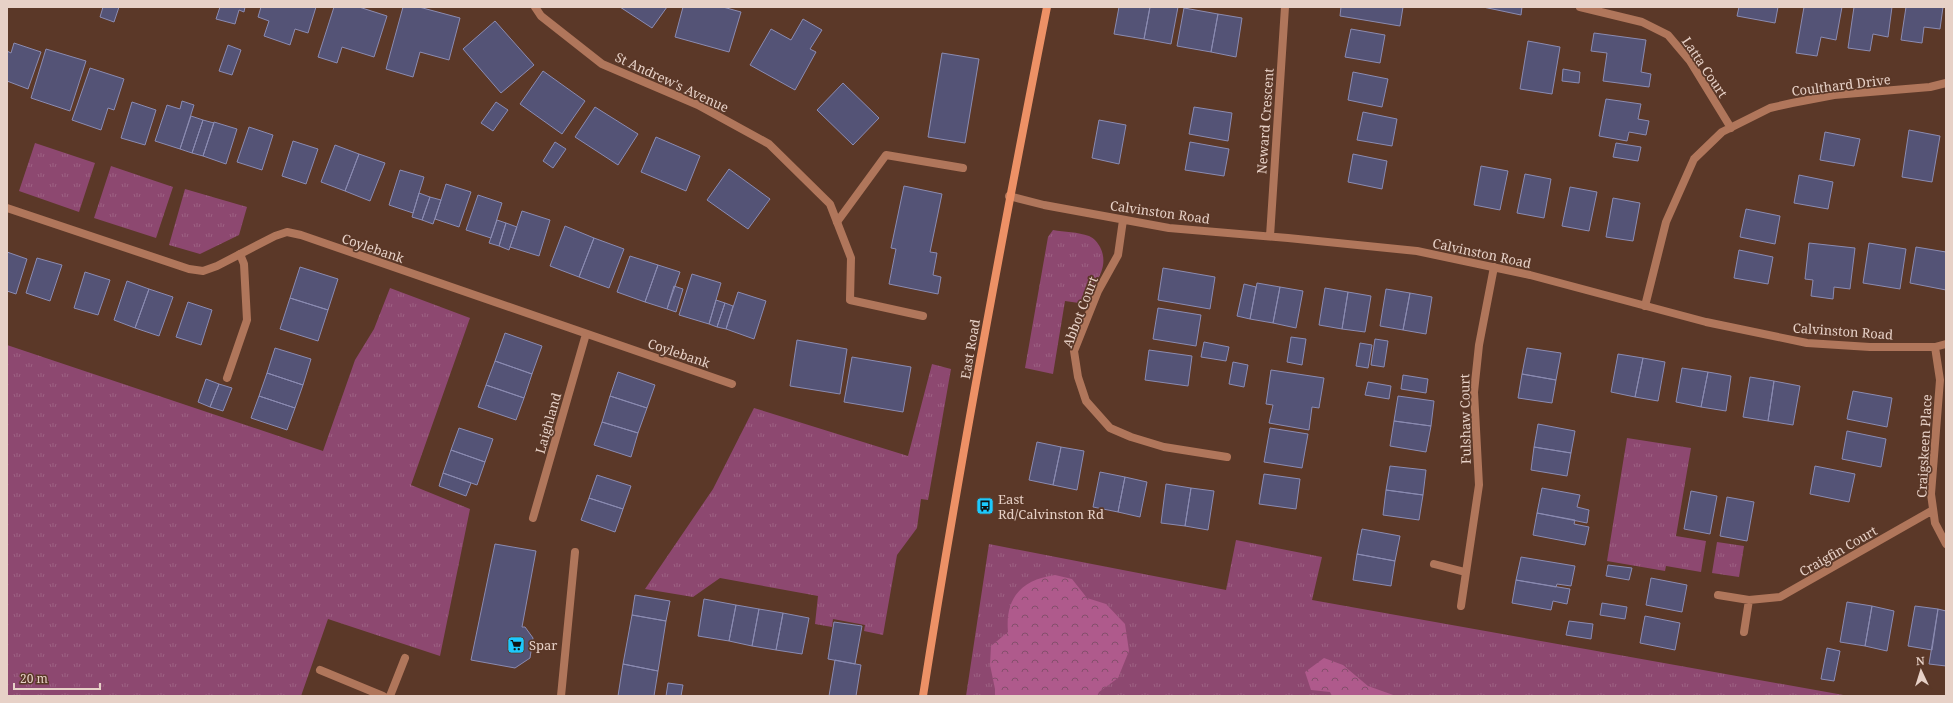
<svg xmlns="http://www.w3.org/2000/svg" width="1953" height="703" viewBox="0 0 1953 703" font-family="'Noto Serif',serif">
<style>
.grass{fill:url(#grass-tufts)}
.forest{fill:url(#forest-crowns)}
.building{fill:#545376;stroke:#8b8bb1}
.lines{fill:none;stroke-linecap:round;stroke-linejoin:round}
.lane{stroke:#b0765b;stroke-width:8}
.street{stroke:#b0765b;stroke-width:8}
.secondary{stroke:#ed9166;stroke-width:8}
.labels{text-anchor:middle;stroke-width:3.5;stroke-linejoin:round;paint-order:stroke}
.street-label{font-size:13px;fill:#e7d1c7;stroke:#5b3828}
.poi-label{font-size:13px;fill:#e7d1c7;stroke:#5b3828;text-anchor:start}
</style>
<defs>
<pattern id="grass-tufts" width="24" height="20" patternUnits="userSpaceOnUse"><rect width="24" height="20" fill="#8d4870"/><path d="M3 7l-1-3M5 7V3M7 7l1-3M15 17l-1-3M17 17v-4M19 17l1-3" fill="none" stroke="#9d6183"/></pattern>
<pattern id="forest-crowns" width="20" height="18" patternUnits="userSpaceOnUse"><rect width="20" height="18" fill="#af5a8c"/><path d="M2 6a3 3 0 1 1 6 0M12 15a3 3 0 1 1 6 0" fill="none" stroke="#854f6c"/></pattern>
</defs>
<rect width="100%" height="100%" fill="#5b3828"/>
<path class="grass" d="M35 143 95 163 79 212 19 191Z
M111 166 173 187 156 238 94 218Z
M185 189 247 207 239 235 200 254 169 245Z
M1053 230C1064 232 1078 232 1089 236 1094 238 1098 243 1100 247 1111 268 1093 288 1079 303L1065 301 1053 374 1025 368 1048 237Z
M390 288 470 318 411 485 470 509 440 656 328 619 301 696H7V345L323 451 355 360 374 329Z
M932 364 951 369 928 500 921 499 917 528 897 555 883 635 864 631 865 625 833 619 832 627 815 624 818 596 720 578 693 597 645 589 713 489 754 408 908 456Z
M1627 438 1691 448 1676 536 1706 541 1701 572 1666 566 1665 571 1607 561Z
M1236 540 1322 557 1312 600 1849 696H966L989 544 1226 590Z
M1717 542 1744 546 1739 577 1712 573Z"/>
<path class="forest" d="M1055 575 1072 579 1087 598 1106 604 1125 624 1129 651 1118 678 1099 692 1097 696H995V689L990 665 991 646 1008 632C1005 598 1021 580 1055 575Z
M1324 658 1343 665 1368 686 1396 696H1332L1330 692 1311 690 1305 672Z"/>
<path class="building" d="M103 7H119L114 22 100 17Z
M220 7H245L244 12 239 10 235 24 216 19Z
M261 7H316L308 33 295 29 290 45 264 36 269 21 258 17Z
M334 7H359L387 16 374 57 342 47 337 63 318 57Z
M403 7H419L460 18 449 60 420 52 413 77 386 69Z
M620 7H667L652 28Z
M683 7H723L741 12 729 52 675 37Z
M1119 7H1150L1144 39 1114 34Z
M1150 7H1178L1171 44 1144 39Z
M1341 7H1403L1400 26 1340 16Z
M1483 7H1522L1521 15Z
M1739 7H1778L1775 23 1737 16Z
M1804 7H1842L1836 40 1821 37 1817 56 1796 53Z
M1854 7H1892L1888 37 1873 34 1870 51 1848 48Z
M1906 7H1943L1940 29 1924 27 1922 43 1901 40Z
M1184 8 1218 14 1211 52 1177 46Z
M1218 14 1242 18 1236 57 1211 52Z
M803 19 822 30 810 49 816 52 795 90 750 65 771 29 791 40Z
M495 21 534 65 501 93 463 49Z
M1351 29 1385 35 1380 63 1345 57Z
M1594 33 1646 40 1641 72 1651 74 1649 87 1603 81 1607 53 1591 51Z
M1528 41 1560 47 1552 94 1520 89Z
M14 43 41 52 28 89 7 81V51L11 53Z
M228 45 241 50 232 75 219 71Z
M46 49 86 61 70 111 31 98Z
M942 53 979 59 965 143 928 137Z
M90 68 124 79 114 110 108 108 101 130 72 120Z
M1563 69 1580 72 1579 83 1562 81Z
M543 71 585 101 562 134 520 104Z
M1353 72 1388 79 1382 107 1348 100Z
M843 83 879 118 853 145 817 110Z
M1606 99 1641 104 1638 119 1649 121 1646 135 1629 132 1627 141 1599 136Z
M182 101 194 105 180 149 155 141 167 105 180 109Z
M132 102 156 110 145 145 121 138Z
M496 102 508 110 493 131 481 123Z
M595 107 638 134 618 165 575 137Z
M1194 107 1232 113 1228 141 1189 134Z
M1363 112 1397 119 1392 146 1357 140Z
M191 116 203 120 192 153 180 149Z
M203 120 214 123 203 156 192 153Z
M1099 120 1126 125 1119 164 1092 158Z
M214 122 237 129 226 164 203 156Z
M249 127 273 135 262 170 237 162Z
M1909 130 1940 136 1932 182 1902 177Z
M1825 132 1860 139 1854 166 1820 160Z
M656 137 700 156 686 191 641 172Z
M293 141 318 149 306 184 282 176Z
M555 142 566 149 553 168 543 161Z
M1190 142 1229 149 1224 176 1185 170Z
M1616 143 1641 147 1638 161 1613 157Z
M335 145 359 154 345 191 321 182Z
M359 154 385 163 370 201 345 191Z
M1353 154 1387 161 1382 189 1348 182Z
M1481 166 1508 171 1500 210 1474 205Z
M729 169 770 199 748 229 707 200Z
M400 170 424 177 413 213 389 205Z
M1525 174 1551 179 1544 218 1517 213Z
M1799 175 1833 182 1828 209 1794 203Z
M446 184 471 192 459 227 435 219Z
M904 186 942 194 930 252 937 253 933 275 941 277 938 294 889 284 896 249 891 248Z
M1570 187 1597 192 1589 231 1562 226Z
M419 193 430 197 422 220 412 217Z
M478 195 502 203 491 238 466 230Z
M430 197 441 200 433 224 422 220Z
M1613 198 1640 203 1633 241 1606 237Z
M1746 209 1780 216 1775 244 1740 237Z
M522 211 550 220 539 256 510 247Z
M497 220 506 223 499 246 489 243Z
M506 223 517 227 509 250 499 246Z
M565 226 594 238 579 277 550 266Z
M594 238 624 249 609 288 579 277Z
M1809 243 1855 248 1850 289 1834 287 1833 299 1811 296 1813 280 1805 279Z
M1869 243 1906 249 1900 289 1863 283Z
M1916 247 1946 252V290L1910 283Z
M1739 250 1773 257 1768 284 1734 278Z
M7 252 27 259 16 294 7 291Z
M630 256 658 265 645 302 617 292Z
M37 258 62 265 50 301 26 293Z
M658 265 680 272 667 309 645 302Z
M300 267 338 279 328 310 290 298Z
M1163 268 1215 277 1210 309 1158 300Z
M85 272 110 280 98 315 74 308Z
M692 274 721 283 709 324 679 315Z
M127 281 149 289 135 328 114 320Z
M1257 283 1280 287 1273 323 1250 319Z
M1244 284 1256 287 1250 319 1237 316Z
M674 286 683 289 676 312 667 309Z
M1280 287 1303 291 1296 328 1273 323Z
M1325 288 1348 292 1342 329 1319 325Z
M149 289 173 297 159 336 135 328Z
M1386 289 1410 293 1403 330 1380 326Z
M738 292 766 301 754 339 726 329Z
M1348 292 1371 296 1365 332 1342 329Z
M1410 293 1432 297 1426 334 1403 330Z
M290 298 328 310 318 341 280 329Z
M716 300 725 303 717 327 709 324Z
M188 302 212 310 201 345 176 337Z
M725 303 733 306 726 329 717 327Z
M1158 308 1201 315 1196 346 1153 339Z
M505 333 542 346 532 374 495 361Z
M1291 337 1306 339 1302 365 1287 362Z
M1375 339 1388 341 1384 367 1371 365Z
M797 340 847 349 840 394 790 386Z
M1204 342 1229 347 1226 361 1201 357Z
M1360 343 1372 345 1368 368 1356 366Z
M275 348 311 359 303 385 267 373Z
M1527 348 1561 353 1556 380 1522 374Z
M1149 350 1192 356 1188 386 1145 380Z
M1618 354 1643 358 1635 397 1611 392Z
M852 357 911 367 903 412 844 402Z
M1643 358 1665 362 1658 401 1635 397Z
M495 361 532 374 524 398 486 385Z
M1233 362 1248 365 1244 387 1229 384Z
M1682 368 1708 372 1701 407 1676 402Z
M1271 370 1324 378 1319 408 1312 407 1309 430 1269 423 1273 405 1266 404Z
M618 372 655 385 647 408 610 396Z
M1708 372 1731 376 1726 411 1701 407Z
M267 373 303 385 295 408 259 396Z
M1522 374 1556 380 1552 403 1518 398Z
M1403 375 1428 379 1426 393 1401 389Z
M1750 377 1774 381 1768 421 1743 417Z
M206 379 219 384 210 407 198 402Z
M1774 381 1800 386 1793 425 1768 421Z
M1368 382 1391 386 1389 399 1365 395Z
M219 384 232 388 223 411 210 407Z
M486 385 524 398 516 420 478 407Z
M1853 391 1892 398 1887 427 1847 419Z
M259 396 295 408 287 430 251 418Z
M610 396 647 408 638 433 602 422Z
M1398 396 1434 401 1431 426 1394 421Z
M1394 421 1431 426 1426 452 1390 446Z
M602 422 638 433 631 457 594 445Z
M1538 424 1575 431 1571 453 1534 447Z
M459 428 493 439 485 462 451 450Z
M1270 428 1308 434 1302 468 1264 462Z
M1847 431 1886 439 1881 467 1842 459Z
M1037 442 1061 447 1053 485 1029 480Z
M1061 447 1084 451 1077 490 1053 485Z
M1534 447 1571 453 1567 476 1531 470Z
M451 450 485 462 477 485 443 473Z
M1390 466 1426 470 1423 495 1386 490Z
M1815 466 1855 474 1849 502 1810 494Z
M1100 472 1125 477 1118 512 1093 507Z
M443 473 471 483 466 496 439 486Z
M1264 474 1300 479 1296 509 1259 504Z
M597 475 631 486 623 509 589 498Z
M1125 477 1147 482 1140 517 1118 512Z
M1166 484 1191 488 1185 526 1161 523Z
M1191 488 1214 491 1208 530 1185 526Z
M1542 488 1580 495 1577 507 1589 510 1587 523 1537 513Z
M1386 490 1423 495 1419 520 1383 515Z
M1691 491 1717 496 1710 534 1684 529Z
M1727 497 1754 502 1747 541 1720 536Z
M589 498 623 509 615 532 581 520Z
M1537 513 1575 520 1574 524 1589 527 1585 545 1533 535Z
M1362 529 1400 536 1395 561 1357 554Z
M495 544 536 551 522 627H525L533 638 530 658 515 668 471 660Z
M1357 554 1395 561 1391 586 1353 580Z
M1521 557 1575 566 1571 586 1557 584 1556 587 1516 580Z
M1608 565 1632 568 1629 580 1606 576Z
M1651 578 1687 585 1682 612 1646 605Z
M1516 580 1570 589 1567 604 1553 601 1551 610 1512 603Z
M635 595 670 601 666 621 632 615Z
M704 599 736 605 729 641 698 636Z
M1847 602 1872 606 1865 646 1840 642Z
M1602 603 1627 607 1625 619 1600 615Z
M736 605 759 609 752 646 729 641Z
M1872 606 1894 611 1887 651 1865 646Z
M1915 606 1938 609 1932 650 1908 646Z
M759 609 783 613 776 650 752 646Z
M1938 609 1946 611V666L1929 664Z
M783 613 809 618 802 654 776 650Z
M632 615 666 621 658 671 623 664Z
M1645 616 1680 623 1675 650 1640 643Z
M1569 621 1593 624 1591 639 1566 635Z
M834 622 862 626 855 664 828 659Z
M1827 648 1840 651 1834 681 1821 679Z
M835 660 861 665 856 696H829Z
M623 664 658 671 654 696H618Z
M668 683 683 685 681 696H666Z"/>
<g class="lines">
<path class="lane" d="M837 222 886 155 963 168
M227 378 247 320 244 264 240 254"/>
<path class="street" d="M535 7 541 16 602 64 698 105 769 144 830 204 851 258 850 300 923 316
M1580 7 1642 22 1668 35 1690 61 1731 128
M1009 196 1044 205 1169 228 1288 238 1417 251 1530 275 1706 322 1807 343 1870 347H1935L1946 344
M7 208 189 269 203 271 217 266 275 236 287 232 301 235 732 384
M1123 220 1118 255 1098 291 1074 351 1078 377 1086 401 1110 428 1131 437 1164 447 1227 457
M1270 236 1285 7
M1645 306 1666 222 1694 159 1722 132 1770 108 1792 103 1834 95 1930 87 1946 83
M1935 347 1940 380 1931 494 1935 523 1946 544
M533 518 586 334
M1434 564 1465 572
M1718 595 1749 600 1780 597 1933 510
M1461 606 1479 485 1474 392 1479 345 1494 267
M1744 632 1749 600
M320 670 383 696
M390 696 405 658
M561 696 575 552"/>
<path class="secondary" d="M923 696C959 465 1002 236 1047 7"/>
</g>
<defs>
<symbol id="bus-square" viewBox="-11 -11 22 22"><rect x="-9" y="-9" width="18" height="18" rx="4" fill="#1dc9fd" stroke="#5b3828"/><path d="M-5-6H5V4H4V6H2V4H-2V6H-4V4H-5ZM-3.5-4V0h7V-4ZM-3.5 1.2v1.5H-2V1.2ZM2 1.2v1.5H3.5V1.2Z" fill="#111"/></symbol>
<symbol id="supermarket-square" viewBox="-11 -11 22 22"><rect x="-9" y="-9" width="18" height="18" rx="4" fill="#1dc9fd" stroke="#5b3828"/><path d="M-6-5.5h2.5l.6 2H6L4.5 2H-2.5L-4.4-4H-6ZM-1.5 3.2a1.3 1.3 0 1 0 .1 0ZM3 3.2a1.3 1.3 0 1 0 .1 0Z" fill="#111"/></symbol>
</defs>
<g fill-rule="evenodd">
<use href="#bus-square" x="975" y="496" width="20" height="20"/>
<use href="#supermarket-square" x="506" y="635" width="20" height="20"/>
</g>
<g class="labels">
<g class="street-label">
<text transform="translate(1705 67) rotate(56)" y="5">Latta Court</text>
<text transform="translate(672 82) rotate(25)" y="5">St Andrew's Avenue</text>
<text transform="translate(1841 85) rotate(-7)" y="5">Coulthard Drive</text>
<text transform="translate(1265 121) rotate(-86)" y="5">Neward Crescent</text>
<text transform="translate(1160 212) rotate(8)" y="5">Calvinston Road</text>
<text transform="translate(373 248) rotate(19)" y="5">Coylebank</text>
<text transform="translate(1482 253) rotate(12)" y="5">Calvinston Road</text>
<text transform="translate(1080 312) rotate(-69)" y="5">Abbot Court</text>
<text transform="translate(1843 331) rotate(4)" y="5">Calvinston Road</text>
<text transform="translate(970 349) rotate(-80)" y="5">East Road</text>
<text transform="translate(679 353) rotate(19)" y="5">Coylebank</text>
<text transform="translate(1465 419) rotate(-91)" y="5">Fulshaw Court</text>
<text transform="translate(548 423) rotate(-74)" y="5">Laighland</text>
<text transform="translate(1924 446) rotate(-87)" y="5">Craigskeen Place</text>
<text transform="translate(1838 551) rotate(-30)" y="5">Craigfin Court</text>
</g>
<g class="poi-label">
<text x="998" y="504">East<tspan x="998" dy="15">Rd/Calvinston Rd</tspan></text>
<text x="529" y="650">Spar</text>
</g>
</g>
<rect width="1953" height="703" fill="none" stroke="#e7d1c7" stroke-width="16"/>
<g transform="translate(1921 671) rotate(356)" stroke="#5b3828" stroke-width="3" paint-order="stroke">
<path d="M0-3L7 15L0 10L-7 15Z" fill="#e7d1c7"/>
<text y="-6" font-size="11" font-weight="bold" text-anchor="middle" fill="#e7d1c7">N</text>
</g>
<path d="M14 683v6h86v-6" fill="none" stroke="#e7d1c7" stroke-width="2"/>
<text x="20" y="683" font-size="12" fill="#e7d1c7" stroke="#5b3828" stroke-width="3" paint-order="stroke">20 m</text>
</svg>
